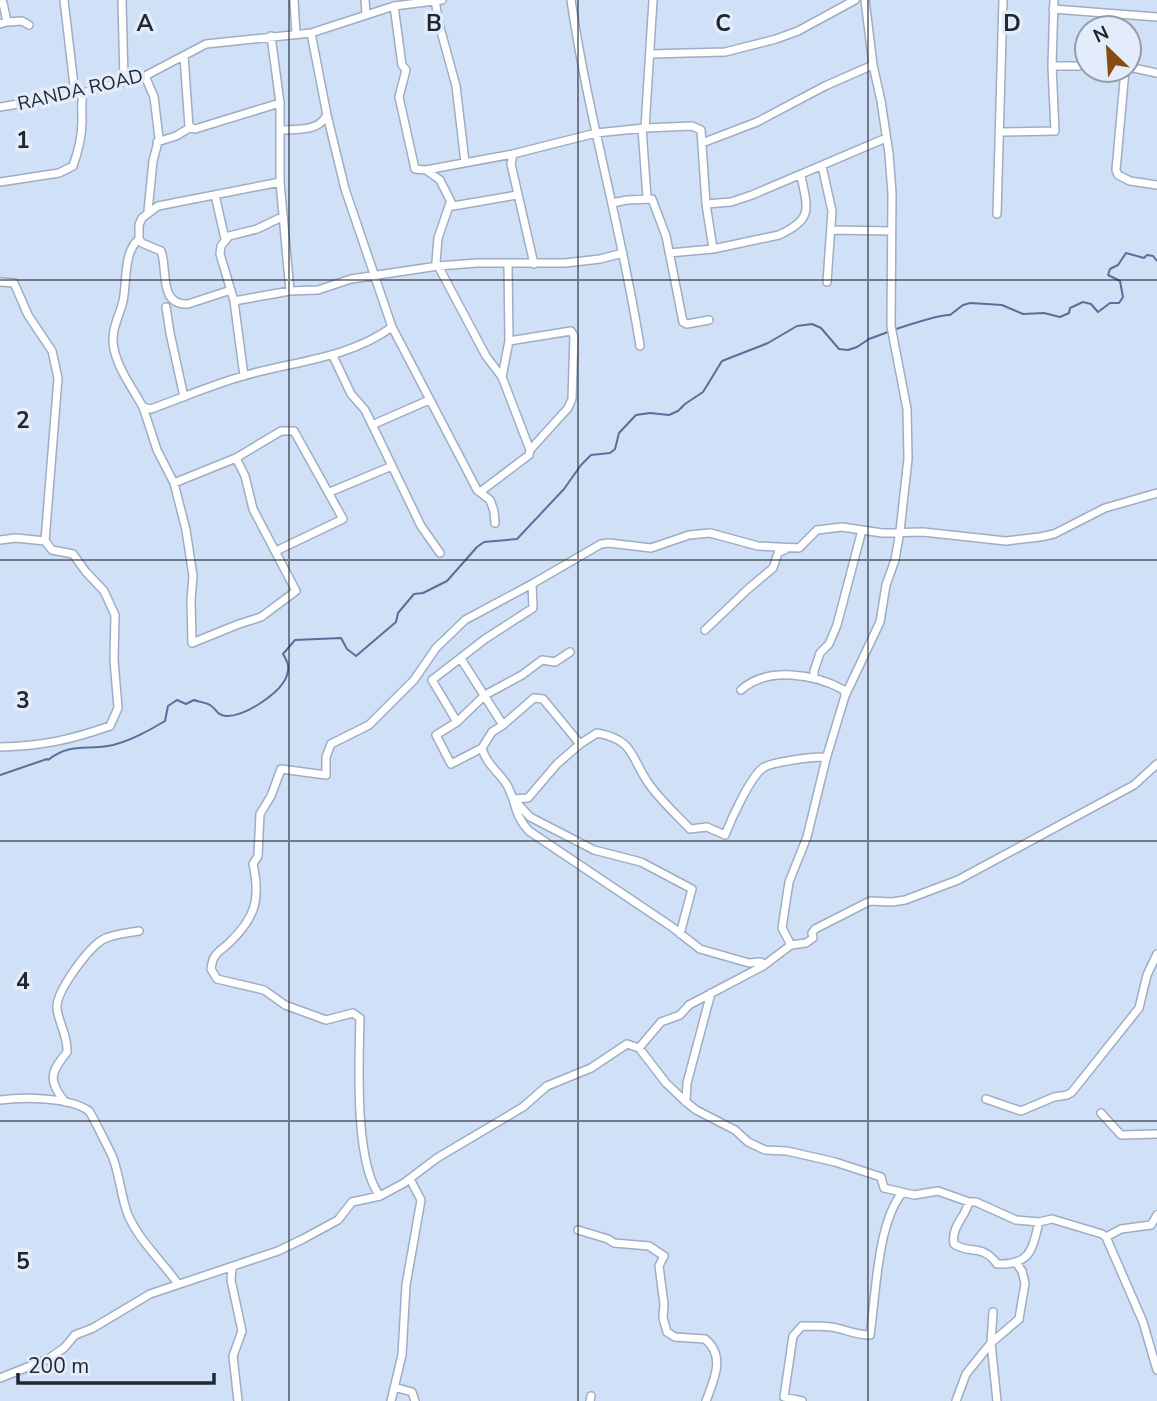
<svg xmlns="http://www.w3.org/2000/svg" width="1157" height="1401" viewBox="0 0 1157 1401" font-family="'Nunito Sans',sans-serif">
<style>
.lines{fill:none;stroke-linecap:round;stroke-linejoin:round}
.stream{stroke:#56709b;stroke-width:2}
.minor-casing{stroke:#9eadc4;stroke-width:10}
.minor{stroke:#fff;stroke-width:7}
.grid{fill:none;stroke:#21272f;stroke-width:2;stroke-opacity:0.55}
.labels{text-anchor:middle;stroke-width:7;stroke-linejoin:round;paint-order:stroke}
.street-label{font-size:19px;fill:#21272f;stroke:#e3ecfb}
.grid-label{font-size:23px;text-anchor:middle;font-weight:bold;fill:#21272f;stroke:#e3ecfb;stroke-width:7;stroke-linejoin:round;paint-order:stroke}
</style>
<rect width="100%" height="100%" fill="#d0e0f7"/>
<g class="lines">
<path class="stream" d="M893 330C905 326 941 314 950 315L963 305 970 303 1002 305 1023 314 1044 313 1060 317 1069 313 1070 308 1083 302 1091 304 1098 312 1110 303H1119L1123 297 1120 281 1108 275 1110 269 1118 265 1126 253 1144 258 1147 255 1153 256 1157 261
M48 760C71 742 87 751 113 745 132 740 148 731 165 721L168 706 177 700 186 704 194 700C198 702 205 702 210 705 217 709 216 715 226 716 245 717 282 692 287 675 290 666 287 661 283 654L295 640 341 638 347 649 356 656 396 622 398 613 414 594 423 593 447 581 477 547 484 542 517 539 564 489 581 465 591 455 610 453 615 449 619 433 636 415 650 413 669 415 678 411 685 404 703 392 722 361 768 343 797 326 812 324 821 328 839 349 848 350 857 347 869 339 888 332
M0 775 47 759"/>
<defs>
<path id="minor" d="M64 0 75 94
M122 0 124 81
M294 0 296 34
M365 0 366 14
M435 0 439 24 456 86 465 162
M571 0C588 117 622 230 640 346
M394 6 402 65 406 70 399 97 415 169 426 170 440 180 453 206 517 195
M1053 9 1157 17
M7 22 22 21 29 25
M0 24 7 22 3 3
M311 33 327 115 345 189 392 327 474 484 477 490 490 500 494 511 495 523
M271 36 280 103V182L290 291
M650 54 725 52 776 39 798 31 855 0
M184 56 189 127 195 129 280 103
M1052 66H1087
M1129 67 1157 73
M1125 70 1116 170 1118 175 1130 181 1157 185
M145 76 154 97 159 138 153 161 148 211
M0 107 83 93 145 76 206 44 311 33 394 6 442 0
M642 128 647 198
M645 128 653 0
M280 130C296 129 318 132 326 116
M1001 132 1055 131 1052 66 1054 0
M157 142 176 136 191 127
M702 143 757 122 825 86 873 65
M822 166 832 211 827 282
M426 170 513 154
M0 182 59 173 73 166C78 152 82 136 82 121 82 111 81 103 83 93
M215 195 225 239
M450 203 438 238 436 262 486 356 502 377 530 450 529 455 480 492
M612 203 627 200 652 199 666 236 683 322 687 324 709 320
M706 204 731 202 752 195 886 138
M997 214 1003 0
M831 230 891 231
M139 239C123 252 127 283 123 301 119 318 110 330 114 349 118 369 133 389 143 407L151 409C181 398 212 385 243 376 294 361 348 359 392 327
M669 253 713 249 779 235C813 219 808 210 801 176
M534 264 511 164 513 154 596 133 645 128 692 126 701 130 706 204 713 249
M0 282 14 283 28 315 52 351 58 378 45 541 52 550 73 554 86 572 104 591 115 615 114 660 118 708 110 726C70 740 42 746 0 747
M231 290 188 304C158 306 168 268 161 251L142 243 139 239V225L142 218 158 206 280 182
M234 301 290 291 318 290 351 279 438 266 477 263H565L600 259 623 253
M166 307 170 333 184 397
M509 341 571 331 574 336 572 399 568 408 530 450
M333 356 351 394 365 410 421 526 440 553
M244 376 234 301 220 254 221 246 229 236 257 229 282 217
M502 377 509 341 508 264
M143 407 157 450 174 483 186 530 193 576 191 600 192 643 239 624 261 617 296 591 253 509 245 476 236 458
M372 425 429 400
M174 483 236 458 281 431H294L343 519 276 551
M330 492 392 466
M0 540 16 538 45 541
M705 630 748 589 773 568 778 553 786 549
M461 659 503 725 492 732 482 748
M814 677V671L820 653 829 644 837 625 862 530
M741 690C767 666 815 674 844 690L845 696
M457 722 485 695 522 675 542 660 555 662 570 652
M503 725 534 698 543 699 580 744 557 764 528 798 513 799
M580 744 597 733C635 740 630 757 649 784 660 800 676 814 690 829L707 827 725 835C731 820 750 777 763 768 770 762 812 757 823 757L826 759
M514 800 530 817 594 850 641 862 692 889 680 934
M791 945 782 928 789 882 807 837 826 759 845 696 880 622 886 585 895 560 900 531 908 459 907 409 891 326 892 193 889 154 881 101 873 65 865 0
M764 964 760 962 749 963 700 949 672 927 529 831C513 814 517 803 507 785 498 771 486 764 482 748L451 764 436 735 457 722 432 680 485 639 533 608 532 584 601 544 609 543 651 548 689 535 710 533 758 546 799 548 817 530 842 527 882 533 923 532 1006 541 1040 537 1054 534 1105 508 1157 493
M639 1048 661 1022 680 1015 689 1005 763 966 791 945 806 943 813 938 812 933 815 929 870 901 892 902 905 900 958 880 1134 785 1157 764
M986 1099 1021 1111 1054 1097 1067 1095 1072 1092 1139 1008 1147 975 1157 954
M0 1100C23 1097 70 1097 89 1111 91 1113 111 1153 113 1158 120 1177 121 1197 128 1215 140 1242 162 1261 178 1284
M65 1102C47 1080 51 1072 67 1052 68 1036 59 1024 57 1009 55 992 88 949 102 940 112 934 128 933 139 931
M686 1102 687 1083 711 993
M1101 1113 1121 1135 1157 1134
M380 1196C354 1163 359 1061 360 1018L353 1013 326 1020 285 1005 264 990 217 979 211 969C213 953 218 953 229 943 255 918 261 900 253 864L258 856 260 814 271 796 281 769 326 775V757L331 744 369 725 414 680 436 648 465 620 532 584
M969 1202C965 1218 951 1226 954 1244 970 1255 982 1243 997 1264 1030 1265 1032 1251 1039 1222
M578 1230 608 1239 614 1243 649 1246 664 1256 659 1266 664 1304 663 1318 667 1332 675 1337 705 1339C726 1356 714 1380 706 1401
M1106 1237 1121 1229 1151 1225 1157 1215
M232 1267 231 1280 242 1331 233 1356 238 1401
M993 1312 991 1343 997 1401
M0 1378 48 1359 64 1348 75 1335 93 1328 150 1294 278 1251 303 1239 338 1220 352 1202 380 1196 404 1183 437 1158 523 1107 547 1086 591 1068 627 1044 639 1048 666 1083 686 1102 696 1110 735 1130 748 1142 765 1150 787 1151 835 1162 881 1177 884 1188 914 1195 938 1191 969 1202H976L1016 1220 1039 1222 1052 1219 1102 1234 1106 1237 1143 1322 1157 1370
M394 1387 412 1392 415 1401
M391 1401 402 1355 406 1285 421 1200 410 1179
M590 1401 591 1396
M802 1401 784 1397 793 1336 802 1326C812 1326 821 1326 831 1327 845 1329 855 1335 870 1335 876 1295 877 1224 902 1193
M956 1401 966 1374 991 1343 1019 1319 1025 1283 1022 1271 1017 1264"/>
</defs>
<use href="#minor" class="minor-casing"/>
<use href="#minor" class="minor"/>
</g>
<path class="grid" d="M289 0V1401M578 0V1401M868 0V1401M0 280H1157M0 560H1157M0 841H1157M0 1121H1157"/>
<g class="labels">
<g class="street-label">
<text transform="translate(80 89) rotate(-13)" y="7">RANDA ROAD</text>
</g>
</g>
<g class="grid-label">
<text x="145" y="31">A</text>
<text x="434" y="31">B</text>
<text x="723" y="31">C</text>
<text x="1012" y="31">D</text>
<text x="23" y="148">1</text>
<text x="23" y="428">2</text>
<text x="23" y="708">3</text>
<text x="23" y="989">4</text>
<text x="23" y="1269">5</text>
</g>
<g transform="translate(1108 49) rotate(335)"><circle r="33" fill="#e3ecfb" stroke="#959da9" stroke-width="2"/>
<path d="M0-5L12 26L0 18L-12 26Z" fill="#8a4b11"/>
<text y="-10" font-size="19" font-weight="bold" text-anchor="middle" fill="#21272f">N</text>
</g>
<path d="M18 1373v10h196v-10" fill="none" stroke="#21272f" stroke-width="3.5"/>
<text x="28" y="1373" font-size="21" fill="#21272f" stroke="#e3ecfb" stroke-width="5" paint-order="stroke">200 m</text>
</svg>
